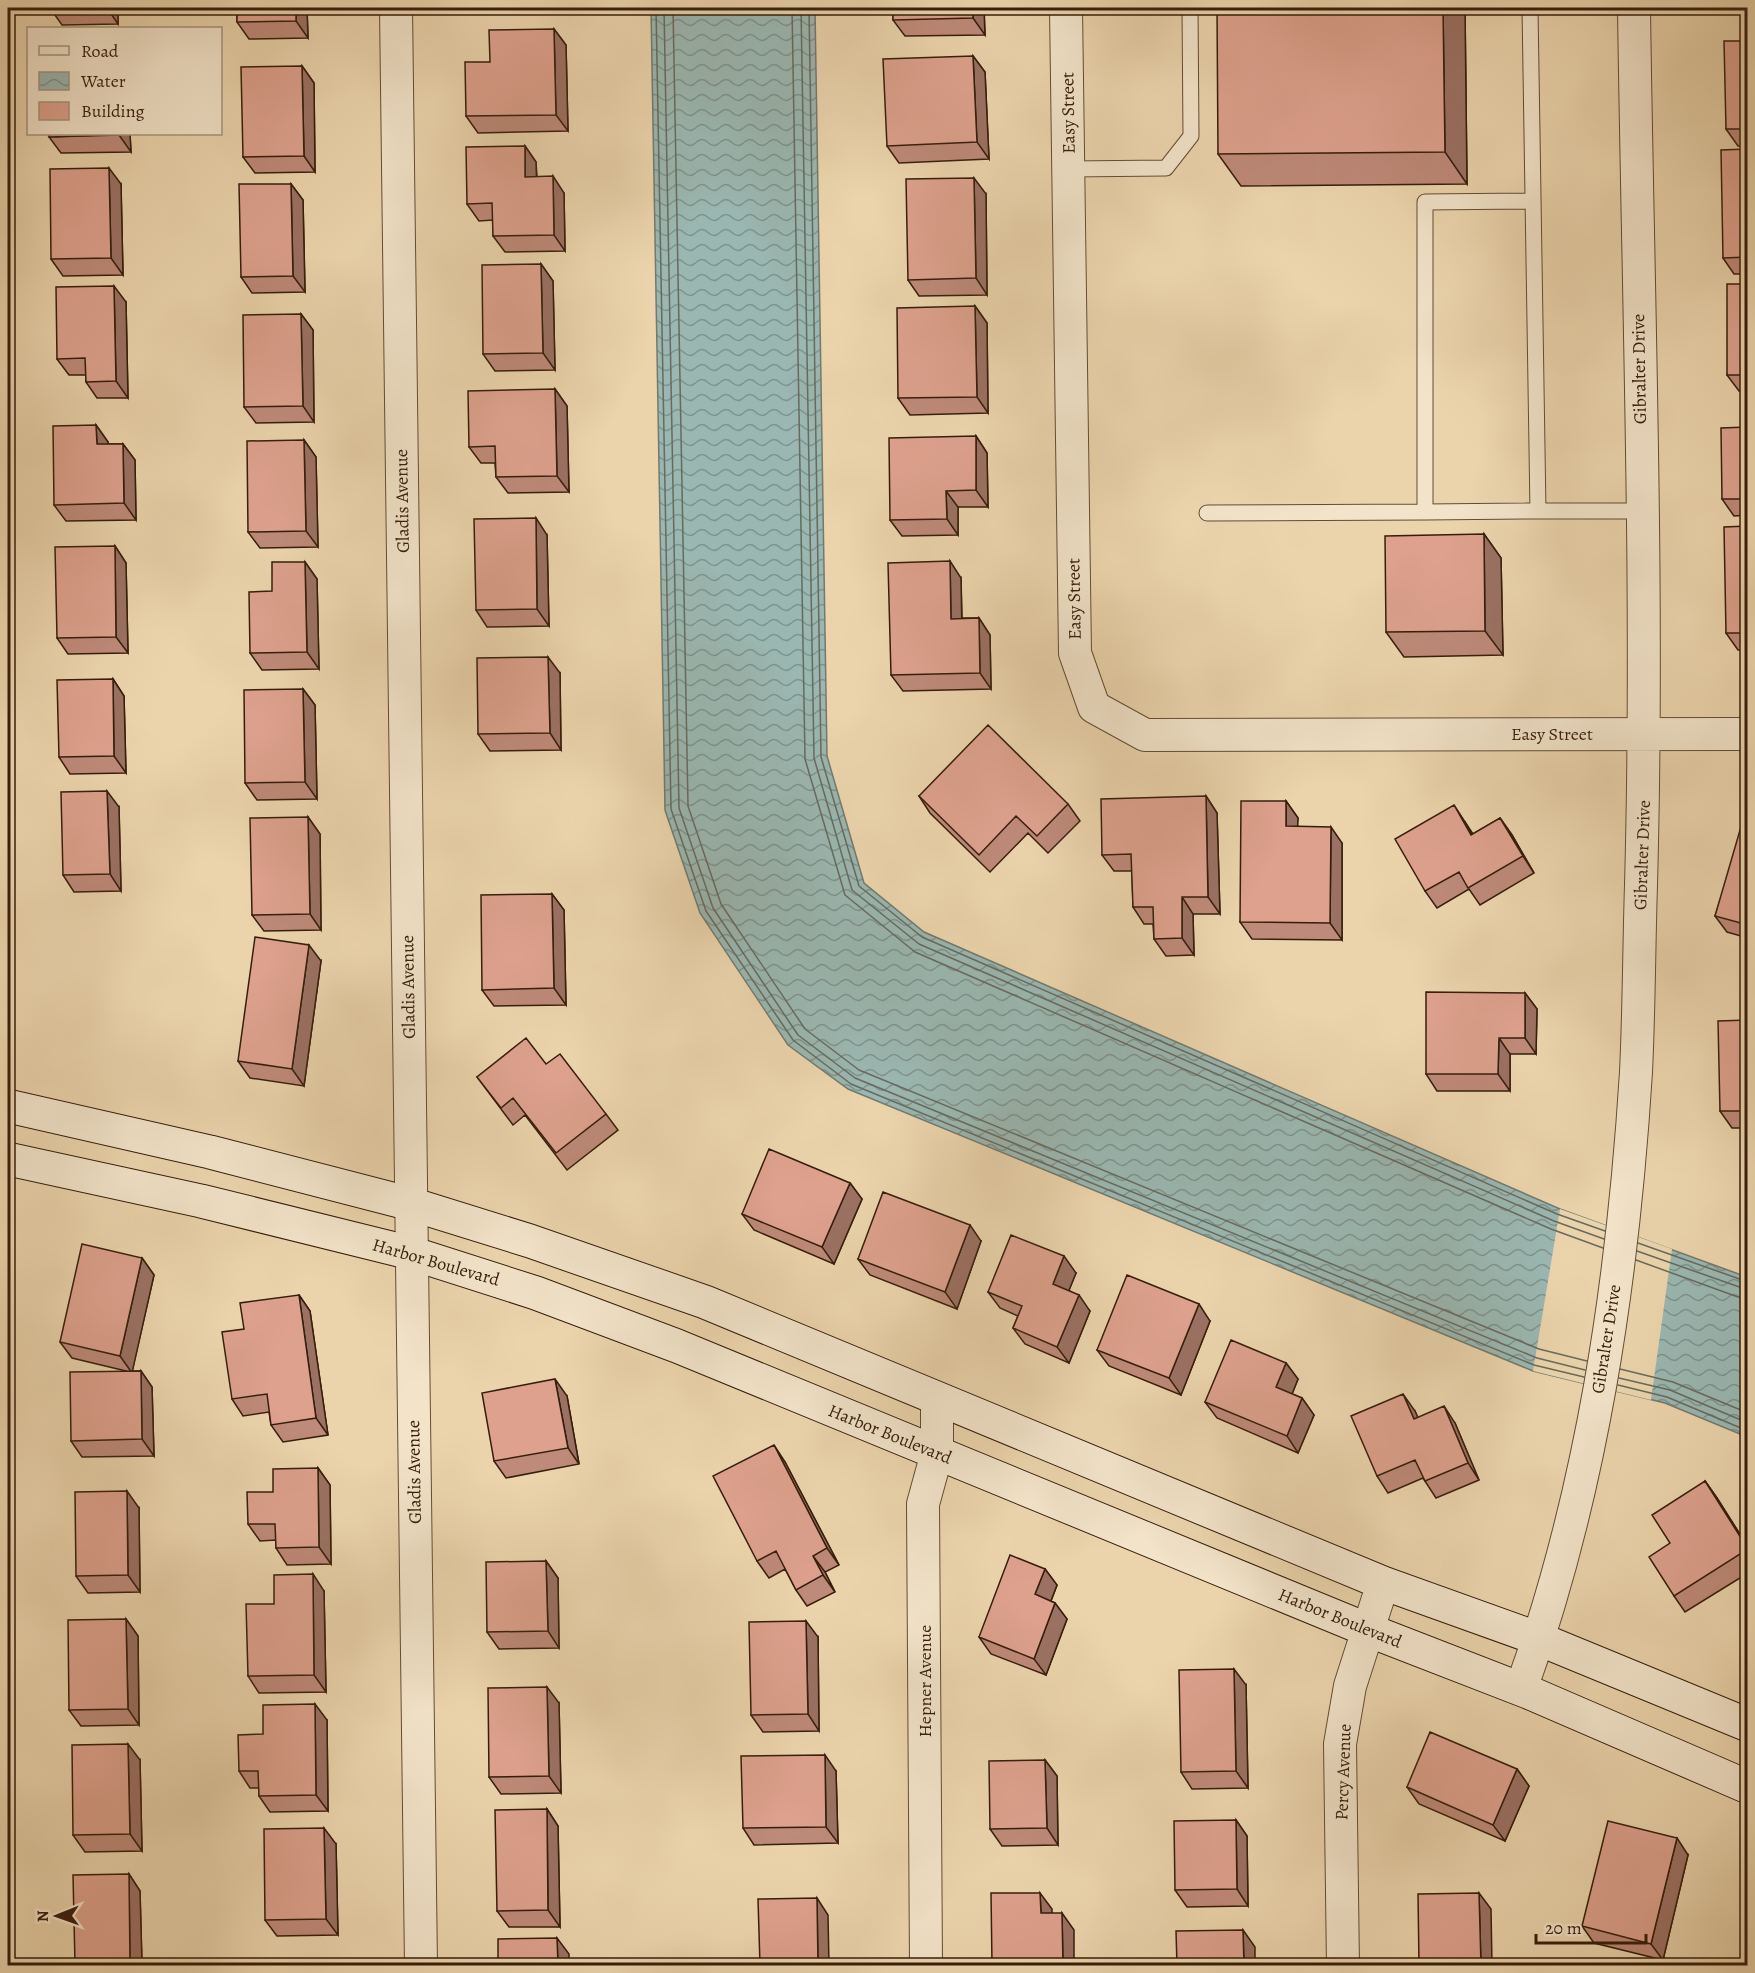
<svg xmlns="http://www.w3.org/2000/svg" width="1755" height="1973" viewBox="0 0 1755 1973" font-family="Alegreya,serif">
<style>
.water{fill:url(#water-waves);stroke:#727a6f;stroke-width:1.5}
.pier{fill:#ebd4ac}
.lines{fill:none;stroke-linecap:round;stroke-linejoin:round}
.shore{stroke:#686a5e;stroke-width:1.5}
.lane-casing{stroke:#634c34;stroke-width:17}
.street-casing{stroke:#634c34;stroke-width:34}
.secondary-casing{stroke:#361e0c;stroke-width:35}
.lane{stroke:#f2e3c9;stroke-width:15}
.street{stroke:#f2e3c9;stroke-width:32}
.secondary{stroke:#f2e3c9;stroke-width:33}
.wall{fill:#be8a79;stroke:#361e0c;stroke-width:1.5}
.shaded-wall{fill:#9b7163;stroke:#361e0c;stroke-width:1.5}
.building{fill:#dda18d;stroke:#361e0c;stroke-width:1.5}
.labels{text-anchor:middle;stroke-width:4.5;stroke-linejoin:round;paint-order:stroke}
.street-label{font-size:18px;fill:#361e0c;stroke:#f2e3c9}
</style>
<defs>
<pattern id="water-waves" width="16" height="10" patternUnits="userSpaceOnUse" patternTransform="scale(1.5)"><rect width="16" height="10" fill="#9ab7b1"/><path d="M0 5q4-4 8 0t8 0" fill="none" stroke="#7e948e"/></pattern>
</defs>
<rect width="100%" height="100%" fill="#ebd4ac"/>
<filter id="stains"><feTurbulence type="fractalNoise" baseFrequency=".00333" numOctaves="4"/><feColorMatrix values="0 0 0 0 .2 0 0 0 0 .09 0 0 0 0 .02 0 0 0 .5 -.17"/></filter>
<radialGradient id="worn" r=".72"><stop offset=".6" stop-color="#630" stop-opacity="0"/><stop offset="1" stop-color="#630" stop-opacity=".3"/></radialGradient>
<path class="water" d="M651 8H815L827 756 864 883 924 932 1560 1209 1747 1277V1437L1665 1403 1533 1371 848 1089 788 1045 700 913 665 810Z"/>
<path class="pier" d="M1560 1209 1672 1249 1651 1400 1533 1371Z"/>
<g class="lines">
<path class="shore" d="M656 8 671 809 706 911 793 1040 851 1084 1534 1365 1584 1377
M664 8 679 808 713 908 798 1035 855 1078 1537 1358 1585 1370
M673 8 688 806 721 904 805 1029 859 1070 1539 1349 1587 1361
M792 8 805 759 845 895 915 952 1551 1229 1603 1248
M801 8 814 758 852 890 919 944 1554 1221 1604 1239
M809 8 821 757 859 886 922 937 1557 1214 1605 1231
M1638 1243 1748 1282
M1637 1251 1748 1290
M1636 1260 1738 1297 1748 1299
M1620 1369 1673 1382 1748 1413
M1619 1378 1670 1390 1748 1423
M1618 1385 1667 1397 1748 1431"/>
<defs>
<path id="lane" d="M1530 8 1538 511H1642
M1069 169 1166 168 1191 136 1190 8
M1533 201 1425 202V512L1538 511
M1207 513 1425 512"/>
<path id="street" d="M396 8 421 1966
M1066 8 1075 653 1094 707 1145 735 1748 734
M1521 1689C1592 1492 1623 1281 1636 1072 1639 1010 1639 947 1641 885 1649 592 1638 300 1634 8
M926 1966 923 1504 937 1453V1398
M1343 1966 1340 1744 1350 1686 1383 1583"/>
<path id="secondary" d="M8 1106 210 1152 411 1204 530 1241 705 1302 1383 1583 1539 1639 1748 1725
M8 1159 201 1201 411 1253 536 1293 677 1346 1368 1630 1528 1692 1748 1787"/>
</defs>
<use href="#lane" class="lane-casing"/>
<use href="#street" class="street-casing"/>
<use href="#secondary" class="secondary-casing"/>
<use href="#lane" class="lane"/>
<use href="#street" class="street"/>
<use href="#secondary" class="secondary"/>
</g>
<path class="wall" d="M50 8H118V24L62 25Z
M237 8H307L308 38 249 39 237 22Z
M893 8H984L985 35 905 36 893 20Z
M1465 8 1467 184 1241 186 1218 154Z
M554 29 566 45 568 131 478 133 466 116Z
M1748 41V146H1738L1726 129Z
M973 56 985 72 989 159 899 163 887 146Z
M302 66 314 83 315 172 255 173 243 157Z
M130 134 131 152 61 153 49 137Z
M525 146 536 162 537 177 564 193 565 251 505 252 493 236V220L479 221 467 204Z
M1748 149V274H1734L1723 258Z
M121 184 123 275 63 276 51 259Z
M291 184 303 200 305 292 252 293 241 277Z
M986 194 987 295 919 296 908 280Z
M541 264 553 281 555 370 495 371 483 354Z
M1748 284V391H1739L1727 375Z
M126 302 128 398H97L86 382V375H69L57 359Z
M975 306 987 323 988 413 910 415 898 398Z
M301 314 313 330 314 422 256 423 244 407Z
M555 389 567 406 569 492 508 493 496 477 495 463H481L469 447Z
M96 425 108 442V444H123L135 460 136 520 66 521 54 505Z
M1748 427V515L1734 516 1722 499Z
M976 436 987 453 988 507H958V535L902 536 890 520Z
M304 440 316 457 318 547 260 548 248 532Z
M1748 526V650H1738L1726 633Z
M1484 534 1501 558 1503 655 1404 657 1386 632Z
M547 535 549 626 487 627 476 610Z
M115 546 126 563 128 653 68 654 57 638Z
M305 562 317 579 319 669 262 670 250 653 272 591Z
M961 578 962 618H979L990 635 991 689 903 691 891 675Z
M560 673 561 750 490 751 478 734Z
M113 679 124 696 126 773 70 774 59 757Z
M303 689 315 705 317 799 257 800 245 783Z
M919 796 1068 804 1080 821 1048 853 1028 833 990 872 930 813Z
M1206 796 1217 813 1220 914H1193L1194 955 1166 956 1154 939 1153 924H1144L1133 907 1132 871H1114L1102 855Z
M1286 801 1298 818 1297 826 1342 843V940L1252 939 1240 922Z
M119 807 121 891 74 892 63 875Z
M1748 814V938L1727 932 1715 916Z
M308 817 320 834 321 930 264 931 252 915Z
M1500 818 1512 835 1534 873 1480 905 1469 889 1437 908 1425 891 1465 822 1473 834Z
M552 894 564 910 566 1005 494 1006 482 990Z
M321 961 304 1086 250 1078 238 1061Z
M1525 993 1537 1009 1536 1054H1510V1091H1437L1426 1074Z
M1748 1020V1128H1732L1720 1111Z
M546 1064 606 1114 618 1130 567 1170 525 1115 513 1125 477 1077Z
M850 1183 862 1199 834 1264 754 1230 742 1214Z
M981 1241 957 1309 870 1275 858 1259Z
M142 1258 154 1275 132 1371H141L152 1387 154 1456 82 1457 71 1441 126 1371 72 1358 60 1342Z
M1076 1273 1069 1290 1090 1311 1069 1363 1025 1344 1013 1328 1018 1316 1000 1308 988 1292Z
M299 1295 310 1311 328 1435 283 1442 271 1425 269 1412 243 1416 232 1399 244 1329Z
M1210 1321 1181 1395 1109 1366 1097 1350Z
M1286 1363 1298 1379 1292 1394 1302 1398 1314 1415 1298 1453 1217 1418 1205 1402Z
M567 1396 579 1464 506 1478 494 1461Z
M1415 1411 1418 1418 1455 1423 1479 1480 1436 1498 1423 1478 1388 1493 1377 1476Z
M785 1462 839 1565 825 1572 835 1592 807 1606 796 1590 785 1569 769 1578 757 1561Z
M318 1468 330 1485 331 1564 287 1565 276 1548V1540L260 1541 248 1524 273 1492Z
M1705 1481 1717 1498 1748 1547V1573L1685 1612 1674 1596 1670 1543Z
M139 1508 140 1592 88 1593 76 1576Z
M546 1561 558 1578 559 1648 499 1649 487 1632Z
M1045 1569 1057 1585 1051 1601 1055 1603 1067 1619 1046 1675 991 1654 979 1637Z
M324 1591 326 1692 259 1693 248 1676 274 1604Z
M126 1619 138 1636 139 1725 81 1726 69 1710Z
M818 1637 819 1731 763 1732 751 1715Z
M1246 1685 1248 1788 1192 1789 1181 1772Z
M559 1703 561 1793 501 1794 489 1777Z
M327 1720 328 1811 270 1812 259 1796V1788H250L239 1771 263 1734Z
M140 1760 142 1851 85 1852 73 1835Z
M1045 1760 1057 1776 1058 1845 1002 1846 990 1829Z
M1517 1769 1529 1786 1505 1841 1419 1804 1407 1787Z
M836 1771 838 1843 754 1845 743 1828Z
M547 1809 558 1826 560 1927H509L497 1911Z
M1236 1820 1247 1836 1248 1906 1187 1907 1175 1890Z
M336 1844 338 1935 277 1936 265 1920Z
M1688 1855 1663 1960 1594 1943 1582 1926Z
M129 1874 140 1891 142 1965H76L75 1964Z"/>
<path class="shaded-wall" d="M107 8H118V24Z
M296 8H307L308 38 296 21Z
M973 8H984L985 35 973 18Z
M1443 8H1465L1467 184 1445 152Z
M554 29 566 45 568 131 556 115Z
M973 56 985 72 989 159 977 142Z
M302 66 314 83 315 172 304 156Z
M119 134H130L131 152 119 135Z
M525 146 536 162 537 193 525 177Z
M109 168 121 184 123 275 111 258Z
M553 176 564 193 565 251 554 235Z
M974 178 986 194 987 295 976 278Z
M291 184 303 200 305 292 293 276Z
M541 264 553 281 555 370 543 353Z
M114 286 126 302 128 398 116 381Z
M975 306 987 323 988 413 977 397Z
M301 314 313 330 314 422 303 406Z
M555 389 567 406 569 492 557 476Z
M96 425 108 442V461L97 444Z
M976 436 987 453 988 507 976 490Z
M304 440 316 457 318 547 306 531Z
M123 444 135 460 136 520 124 503Z
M946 491 958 507V535L947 519Z
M536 518 547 535 549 626 537 609Z
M1484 534 1501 558 1503 655 1485 631Z
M115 546 126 563 128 653 116 637Z
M950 561 961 578 962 635 951 619Z
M305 562 317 579 319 669 307 652Z
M979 618 990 635 991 689 980 673Z
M548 657 560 673 561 750 550 733Z
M113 679 124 696 126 773 114 756Z
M303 689 315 705 317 799 305 782Z
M107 791 119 807 121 891 110 874Z
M1206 796 1217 813 1220 914 1208 897Z
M1286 801 1298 818 1297 843 1286 826Z
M1454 805 1465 822 1483 852 1471 835Z
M308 817 320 834 321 930 310 914Z
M1500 818 1512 835 1534 873 1523 856Z
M1331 827 1342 843V940L1330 923Z
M552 894 564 910 566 1005 554 988Z
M1182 897 1193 914 1194 955 1182 938Z
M309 945 321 961 304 1086 292 1069Z
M1525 993 1537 1009 1536 1054 1525 1038Z
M1499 1038 1510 1054V1091L1498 1074Z
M850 1183 862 1199 834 1264 822 1247Z
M970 1225 981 1241 957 1309 945 1292Z
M1064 1256 1076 1273 1065 1300 1053 1284Z
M142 1258 154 1275 132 1373 120 1356Z
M299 1295 310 1311 328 1435 316 1418Z
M1079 1295 1090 1311 1069 1363 1057 1347Z
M1199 1304 1210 1321 1181 1395 1169 1378Z
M1286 1363 1298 1379 1288 1404 1276 1387Z
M141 1371 152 1387 154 1456 142 1439Z
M555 1379 567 1396 579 1464 568 1448Z
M1403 1394 1415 1411 1426 1436 1414 1419Z
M1302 1398 1314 1415 1298 1453 1287 1436Z
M1444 1406 1455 1423 1479 1480 1468 1463Z
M774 1445 785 1462 839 1565 827 1548Z
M318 1468 330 1485 331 1564 319 1547Z
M1705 1481 1717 1498 1748 1547V1549Z
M127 1491 139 1508 140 1592 128 1575Z
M813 1556 825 1572 835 1592 823 1575Z
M546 1561 558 1578 559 1648 548 1631Z
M1045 1569 1057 1585 1047 1611 1035 1594Z
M313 1574 324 1591 326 1692 314 1675Z
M1055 1603 1067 1619 1046 1675 1034 1659Z
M126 1619 138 1636 139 1725 128 1709Z
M806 1621 818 1637 819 1731 808 1714Z
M1234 1669 1246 1685 1248 1788 1236 1771Z
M547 1687 559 1703 561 1793 549 1776Z
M315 1704 327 1720 328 1811 316 1795Z
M128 1744 140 1760 142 1851 130 1834Z
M825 1755 836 1771 838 1843 826 1827Z
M1045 1760 1057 1776 1058 1845 1047 1828Z
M1517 1769 1529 1786 1505 1841 1493 1825Z
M547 1809 558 1826 560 1927 548 1910Z
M1236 1820 1247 1836 1248 1906 1237 1889Z
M324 1828 336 1844 338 1935 326 1919Z
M1677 1838 1688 1855 1663 1960 1651 1944Z
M129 1874 140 1891 142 1965H132L130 1964Z
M1040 1893 1052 1909V1930L1041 1913Z
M1479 1893 1491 1909 1492 1965H1481Z
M817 1898 828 1915 829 1965H818Z
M1062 1913 1074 1930V1965H1063Z
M1243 1930 1255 1947V1965H1244Z
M557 1938 569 1954V1965H558Z"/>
<path class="building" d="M237 8H296V21L237 22Z
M893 8H973V18L893 20Z
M1217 8H1443L1445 152 1218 154Z
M554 29 556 115 466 116 465 62H490L489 30Z
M1724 41H1748V129H1726Z
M973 56 977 142 887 146 883 59Z
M302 66 304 156 243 157 241 67Z
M49 134H119V135L49 137Z
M525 146V177L553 176 554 235 493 236 492 203 467 204 466 147Z
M1748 149V257L1723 258 1721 150Z
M109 168 111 258 51 259 50 169Z
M974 178 976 278 908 280 906 179Z
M239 184H291L293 276 241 277Z
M541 264 543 353 483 354 482 265Z
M1727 284H1748V375H1727Z
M114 286 116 381 86 382 85 358 57 359 56 287Z
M975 306 977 397 898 398 897 308Z
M301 314 303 406 244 407 243 315Z
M555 389 557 476 496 477 495 446 469 447 468 391Z
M96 425 97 444H123L124 503 54 505 53 426Z
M1748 427V499H1722L1721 428Z
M976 436V490L946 491 947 519 890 520 889 438Z
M304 440 306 531 248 532 247 441Z
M536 518 537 609 476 610 474 519Z
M1748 526V633H1726L1724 527Z
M1484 534 1485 631 1386 632 1385 536Z
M115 546 116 637 57 638 55 547Z
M950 561 951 619 979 618 980 673 891 675 888 563Z
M272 562H305L307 652 250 653 249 592 272 591Z
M548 657 550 733 478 734 477 658Z
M113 679 114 756 59 757 57 680Z
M303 689 305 782 245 783 244 690Z
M988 725 1068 804 1037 836 1016 816 979 855 919 796Z
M107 791 110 874 63 875 61 792Z
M1206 796 1208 897H1182V938L1154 939 1153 907H1133L1131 854 1102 855 1101 799Z
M1241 801H1286V826L1331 827 1330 923 1240 922Z
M1454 805 1471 835 1500 818 1523 856 1468 888 1459 872 1425 891 1395 839Z
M1745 813 1748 814V925L1715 916Z
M308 817 310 914 252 915 250 818Z
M552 894 554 988 482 990 481 895Z
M255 937 309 945 292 1069 238 1061Z
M1426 992 1525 993V1038H1499L1498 1074H1426Z
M1748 1020V1111H1720L1718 1021Z
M526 1038 546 1064 560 1054 606 1114 556 1153 513 1098 501 1108 477 1077Z
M769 1149 850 1183 822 1247 742 1214Z
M883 1192 970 1225 945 1292 858 1259Z
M1011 1235 1064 1256 1053 1284 1079 1295 1057 1347 1013 1328 1022 1306 988 1292Z
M82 1244 142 1258 120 1356 60 1342Z
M1127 1275 1199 1304 1169 1378 1097 1350Z
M299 1295 316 1418 271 1425 267 1394 232 1399 222 1332 244 1329 240 1303Z
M1231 1340 1286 1363 1276 1387 1302 1398 1287 1436 1205 1402Z
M141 1371 142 1439 71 1441 70 1372Z
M555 1379 568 1448 494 1461 482 1393Z
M1403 1394 1414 1419 1444 1406 1468 1463 1425 1481 1415 1460 1377 1476 1351 1416Z
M774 1445 827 1548 813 1556 823 1575 796 1590 776 1551 757 1561 713 1476Z
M318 1468 319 1547 276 1548 275 1524H248L247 1492H273V1469Z
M1705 1481 1748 1549 1674 1596 1649 1557 1670 1543 1652 1515Z
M127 1491 128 1575 76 1576 75 1492Z
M1010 1555 1045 1569 1035 1594 1055 1603 1034 1659 979 1637Z
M546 1561 548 1631 487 1632 486 1562Z
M313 1574 314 1675 248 1676 246 1604H274V1575Z
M126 1619 128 1709 69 1710 68 1620Z
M806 1621 808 1714 751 1715 749 1622Z
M1234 1669 1236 1771 1181 1772 1179 1670Z
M547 1687 549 1776 489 1777 488 1688Z
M315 1704 316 1795 259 1796 258 1771H239L238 1735 263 1734V1705Z
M1430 1732 1517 1769 1493 1825 1407 1787Z
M128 1744 130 1834 73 1835 72 1745Z
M825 1755 826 1827 743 1828 741 1756Z
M1045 1760 1047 1828 990 1829 989 1761Z
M547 1809 548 1910 497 1911 495 1810Z
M1236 1820 1237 1889 1175 1890 1174 1821Z
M1608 1821 1677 1838 1651 1944 1582 1926Z
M324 1828 326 1919 265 1920 264 1829Z
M129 1874 130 1964H75L73 1875Z
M991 1893H1040L1041 1913H1062L1063 1965H992Z
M1479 1893 1481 1965H1419L1418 1894Z
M817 1898 818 1965H760L758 1899Z
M1243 1930 1244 1965H1177L1176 1931Z
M557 1938 558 1965H498V1939Z
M322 1962V1965H278L277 1963Z"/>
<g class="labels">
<g class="street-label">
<text transform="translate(1068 113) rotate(-91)" y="6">Easy Street</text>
<text transform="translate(1639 369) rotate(-91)" y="6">Gibralter Drive</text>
<text transform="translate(402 501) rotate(-91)" y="6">Gladis Avenue</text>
<text transform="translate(1074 599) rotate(-91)" y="6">Easy Street</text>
<text x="1552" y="740">Easy Street</text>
<text transform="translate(1642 855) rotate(-88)" y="6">Gibralter Drive</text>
<text transform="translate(408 987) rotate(-91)" y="6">Gladis Avenue</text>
<text transform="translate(436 1262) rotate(16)" y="6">Harbor Boulevard</text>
<text transform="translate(1606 1339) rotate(-81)" y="6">Gibralter Drive</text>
<text transform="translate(890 1434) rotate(22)" y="6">Harbor Boulevard</text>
<text transform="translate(414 1472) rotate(-91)" y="6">Gladis Avenue</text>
<text transform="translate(1340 1618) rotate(22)" y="6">Harbor Boulevard</text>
<text transform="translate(925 1681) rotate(-90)" y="6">Hepner Avenue</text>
<text transform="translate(1343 1772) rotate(-88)" y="6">Percy Avenue</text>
</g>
</g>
<rect width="1755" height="1973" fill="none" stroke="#ebd4ac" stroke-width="30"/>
<rect x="9" y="9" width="1737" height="1955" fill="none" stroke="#361e0c" stroke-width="3"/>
<rect x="15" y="15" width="1725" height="1943" fill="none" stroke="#361e0c" stroke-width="1.5"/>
<rect x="27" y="27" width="195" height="108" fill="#f2e3c9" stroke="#a7947d" stroke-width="1.5"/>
<rect x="39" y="46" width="30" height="9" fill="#f2e3c9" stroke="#a7947d" stroke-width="1.5"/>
<text x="81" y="57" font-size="18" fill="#361e0c">Road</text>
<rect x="39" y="72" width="30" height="18" fill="url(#water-waves)" stroke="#a7947d" stroke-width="1.5"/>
<text x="81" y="87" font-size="18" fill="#361e0c">Water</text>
<rect x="39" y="102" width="30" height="18" fill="#dda18d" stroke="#a7947d" stroke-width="1.5"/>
<text x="81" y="117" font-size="18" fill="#361e0c">Building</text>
<g transform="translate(57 1916) rotate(269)" stroke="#f2e3c9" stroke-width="4.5" paint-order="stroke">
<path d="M0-4.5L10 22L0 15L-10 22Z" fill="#361e0c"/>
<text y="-9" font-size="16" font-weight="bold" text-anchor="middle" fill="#361e0c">N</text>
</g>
<path d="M1536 1934v9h110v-9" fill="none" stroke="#361e0c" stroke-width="3"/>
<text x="1545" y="1934" font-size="18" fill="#361e0c" stroke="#f2e3c9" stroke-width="4.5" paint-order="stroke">20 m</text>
<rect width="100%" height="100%" filter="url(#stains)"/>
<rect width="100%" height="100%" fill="url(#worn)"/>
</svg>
